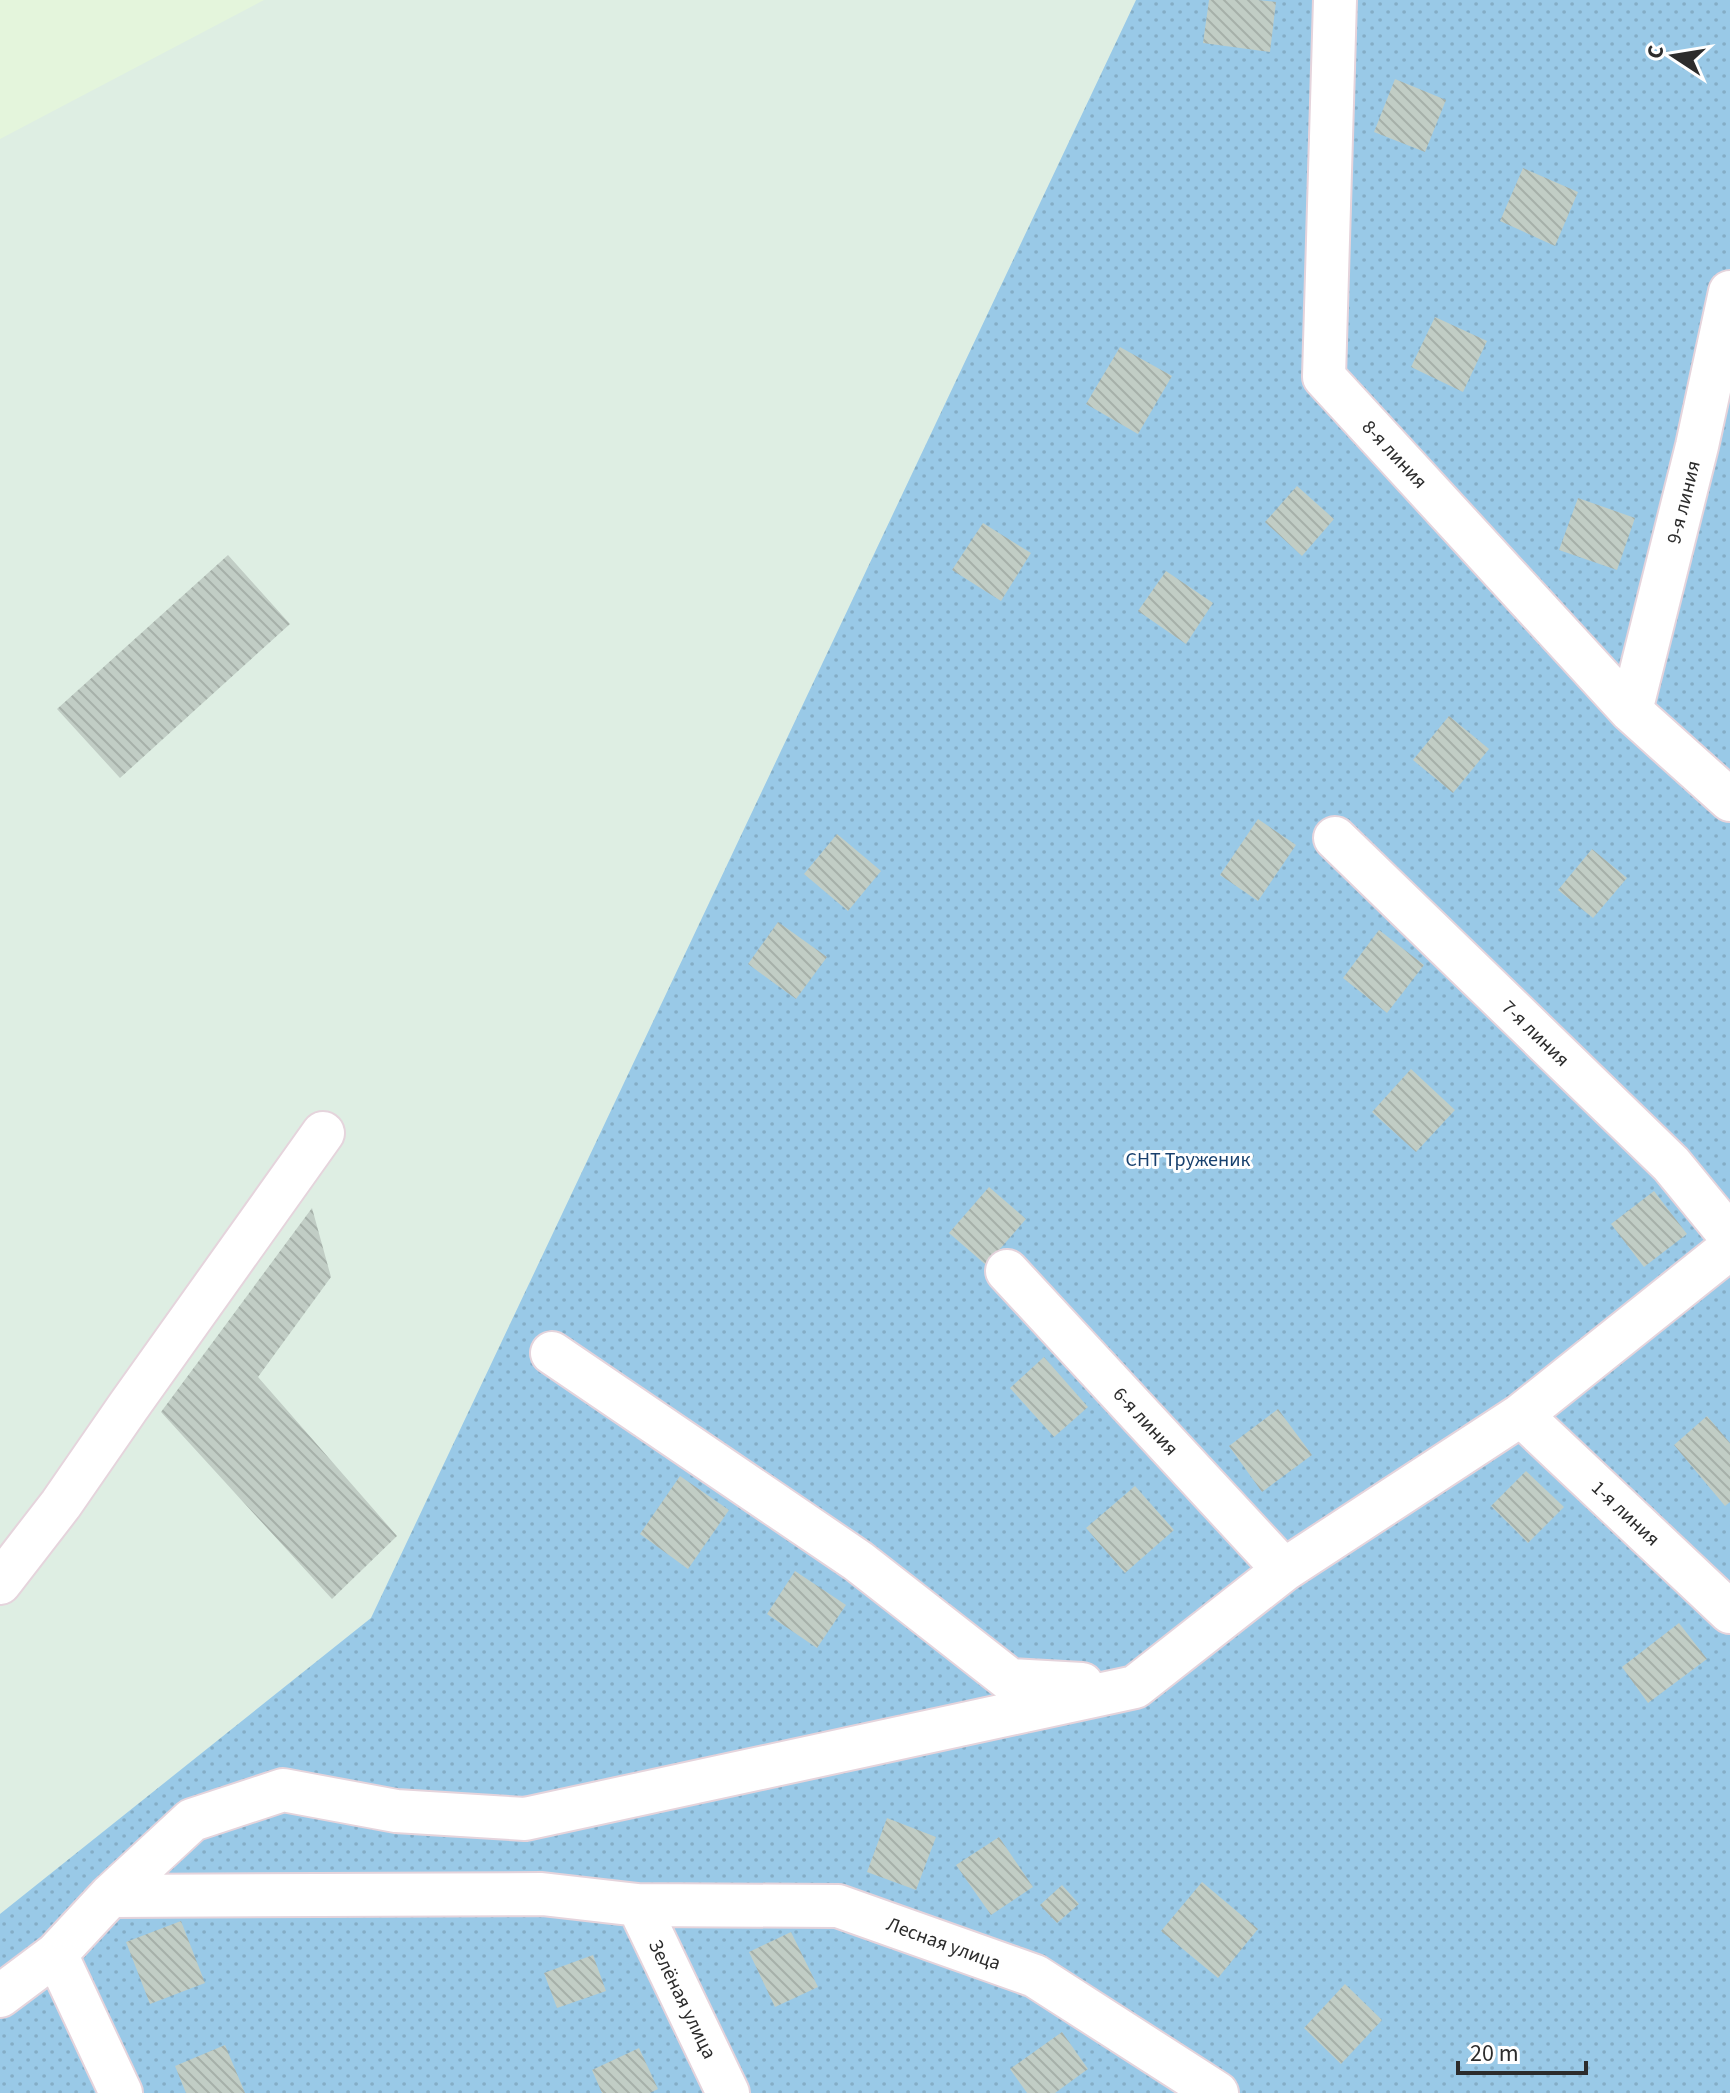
<svg xmlns="http://www.w3.org/2000/svg" width="1730" height="2093" viewBox="0 0 1730 2093" font-family="'Source Sans 3',sans-serif">
<style>
.medical{fill:#e4f5dc}
.garden{fill:url(#garden-dots)}
.building{fill:url(#building-back-hatch)}
.lines{fill:none;stroke-linecap:round;stroke-linejoin:round}
.minor-casing{stroke:#e5d4dc;stroke-width:46}
.minor{stroke:#fff;stroke-width:42}
.labels{text-anchor:middle;stroke-width:6;stroke-linejoin:round;paint-order:stroke}
.street-label{font-size:20px;fill:#2c2c2c;stroke:#fff}
.park-label{font-size:20px;fill:#18416e;stroke:#fff}
</style>
<defs>
<pattern id="garden-dots" width="8" height="8" patternUnits="userSpaceOnUse" patternTransform="scale(2)"><rect width="8" height="8" fill="#99c9e7"/><path d="M2 2h.1M6 6h.1" fill="none" stroke="#84adc6" stroke-width="1.8" stroke-linecap="round"/></pattern>
<pattern id="building-back-hatch" width="6" height="6" patternUnits="userSpaceOnUse" patternTransform="scale(2)"><rect width="6" height="6" fill="#c1cdc5"/><path d="M-1 5l2 2M0 0l6 6M5-1l2 2" fill="none" stroke="#a6b0a9"/></pattern>
</defs>
<rect width="100%" height="100%" fill="#deeee3"/>
<path class="medical" d="M0 0H264L0 139Z"/>
<path class="garden" d="M1136 0H1730V2093H0V1914L371 1618Z"/>
<path class="building" d="M1209 0H1258L1276 2 1270 52 1203 43Z
M1395 79 1446 100 1425 152 1374 132Z
M1523 168 1578 192 1555 246 1500 221Z
M1435 317 1487 341 1463 392 1411 367Z
M1120 347 1172 376 1138 434 1086 404Z
M1297 486 1334 519 1302 556 1265 522Z
M1578 498 1635 518 1617 570 1559 550Z
M983 523 1031 553 1001 601 952 570Z
M228 555 290 624 120 778 57 709Z
M1166 571 1213 603 1186 644 1138 611Z
M1449 716 1489 749 1453 793 1413 760Z
M1258 819 1296 845 1258 901 1220 875Z
M837 834 881 871 848 911 804 874Z
M1592 849 1627 878 1593 918 1558 890Z
M778 922 827 957 796 999 748 964Z
M1379 930 1424 965 1387 1013 1343 978Z
M1411 1069 1455 1110 1416 1152 1372 1112Z
M989 1187 1026 1219 986 1265 949 1233Z
M1654 1191 1687 1234 1644 1267 1611 1224Z
M312 1208 331 1277 258 1377 397 1536 332 1599 161 1412Z
M1044 1357 1088 1407 1054 1437 1010 1388Z
M1278 1409 1312 1455 1262 1492 1229 1446Z
M1707 1416 1730 1443V1502L1725 1506 1674 1445Z
M1526 1471 1564 1507 1528 1543 1491 1506Z
M680 1476 729 1510 688 1569 640 1534Z
M1135 1486 1174 1530 1125 1573 1086 1528Z
M795 1571 846 1605 817 1648 767 1614Z
M1679 1623 1707 1659 1648 1703 1622 1667Z
M887 1818 936 1837 916 1890 867 1872Z
M999 1837 1033 1887 991 1915 956 1865Z
M1202 1882 1258 1929 1218 1978 1161 1931Z
M1062 1885 1079 1904 1057 1923 1040 1905Z
M181 1921 205 1983 150 2004 126 1942Z
M791 1932 818 1987 775 2007 749 1952Z
M593 1955 606 1991 557 2008 544 1973Z
M1345 1984 1382 2020 1341 2064 1304 2028Z
M1062 2032 1088 2069 1055 2093H1027L1010 2069Z
M225 2045 245 2093H186L175 2066Z
M639 2048 658 2089 650 2093H602L592 2070Z"/>
<g class="lines">
<defs>
<path id="minor" d="M1335 0 1324 377 1631 711 1730 800
M1631 711 1697 446 1730 292
M1335 838 1671 1164 1730 1236
M1007 1271 1284 1570
M552 1353 858 1561 1010 1680 1082 1684
M1521 1415 1730 1612
M0 1583 61 1504 128 1407 323 1133
M110 1896 192 1820 283 1790 396 1811 525 1819 1135 1687 1284 1570 1521 1415 1730 1248
M638 1905 728 2093
M56 1954 121 2093
M0 1996 56 1954 110 1896 542 1894 638 1905 838 1906 1035 1976 1217 2093"/>
</defs>
<use href="#minor" class="minor-casing"/>
<use href="#minor" class="minor"/>
</g>
<g class="labels">
<g class="street-label">
<text transform="translate(1395 454) rotate(47)" y="7">8-я линия</text>
<text transform="translate(1683 502) rotate(-76)" y="7">9-я линия</text>
<text transform="translate(1536 1033) rotate(44)" y="7">7-я линия</text>
<text transform="translate(1146 1421) rotate(47)" y="7">6-я линия</text>
<text transform="translate(1626 1513) rotate(43)" y="7">1-я линия</text>
<text transform="translate(944 1943) rotate(20)" y="7">Лесная улица</text>
<text transform="translate(683 1999) rotate(64)" y="7">Зелёная улица</text>
</g>
<g class="park-label">
<text x="1188" y="1166">СНТ Труженик</text>
</g>
</g>
<g transform="translate(1674 56) rotate(282)" stroke="#ffffff" stroke-width="6" paint-order="stroke">
<path d="M0-6L14 30L0 20L-14 30Z" fill="#2c2c2c"/>
<text y="-12" font-size="22" font-weight="bold" text-anchor="middle" fill="#2c2c2c">С</text>
</g>
<path d="M1458 2061v12h128v-12" fill="none" stroke="#2c2c2c" stroke-width="4"/>
<text x="1470" y="2061" font-size="24" fill="#2c2c2c" stroke="#ffffff" stroke-width="6" paint-order="stroke">20 m</text>
</svg>
